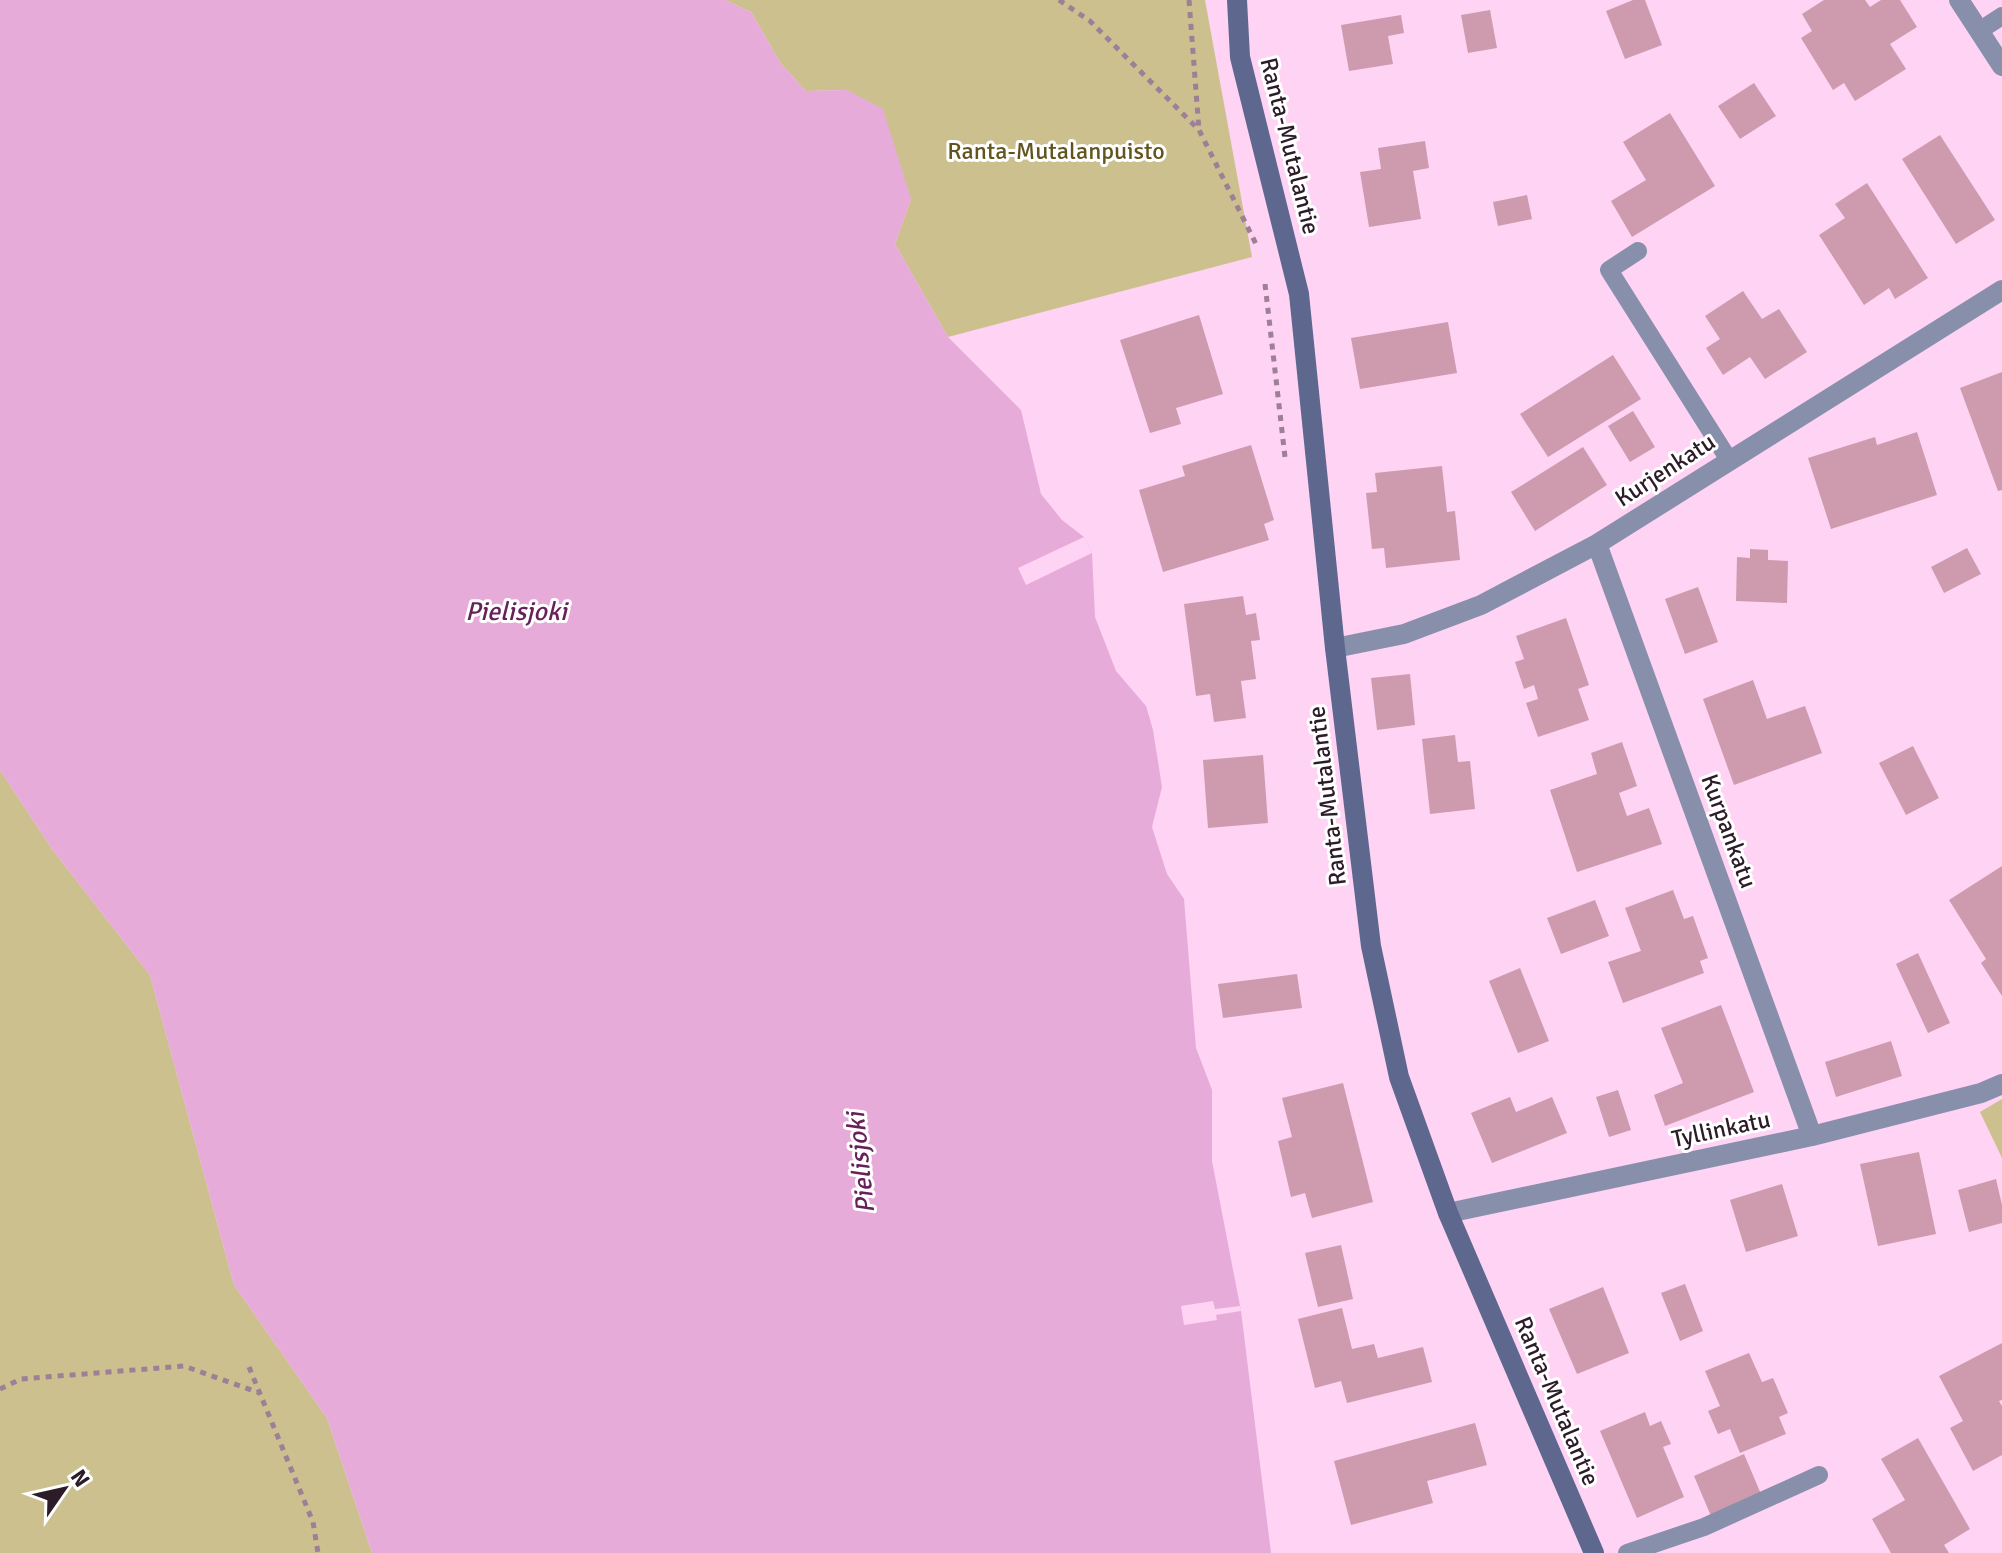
<svg xmlns="http://www.w3.org/2000/svg" width="2002" height="1553" viewBox="0 0 2002 1553" font-family="Signika,sans-serif">
<style>
.green{fill:#cdc08f}
.water{fill:#e7abda}
.pier{fill:#fed3f4}
.building{fill:#ce9bae}
.lines{fill:none;stroke-linecap:round;stroke-linejoin:round}
.path{stroke:#9d7f96;stroke-width:5;stroke-dasharray:6 6;stroke-linecap:butt}
.lane{stroke:#888fab;stroke-width:18}
.street{stroke:#888fab;stroke-width:20}
.secondary{stroke:#5e678e;stroke-width:20}
.labels{text-anchor:middle;stroke-width:6;stroke-linejoin:round;paint-order:stroke}
.street-label{font-size:24px;fill:#2b1c28;stroke:#fff}
.park-label{font-size:24px;fill:#62541e;stroke:#fff}
.water-label{font-size:26px;font-style:italic;fill:#66215b;stroke:#fff}
</style>
<rect width="100%" height="100%" fill="#fed3f4"/>
<path class="green" d="M725 0H1205L1252 257 948 337 895 244 911 199 847 90 806 91 781 64 751 12Z
M0 770 52 849 150 975 234 1285 327 1418 372 1553H0Z
M2002 1099V1158L1980 1112Z"/>
<path class="water" d="M0 0H725L751 12 781 64 806 91 847 90 883 109 911 199 895 244 948 337 1021 410 1041 494 1062 520 1084 537 1092 553 1095 617 1116 671 1146 706 1153 730 1162 787 1152 827 1167 874 1184 899 1196 1048 1212 1090V1161L1241 1311 1271 1553H372L327 1418 234 1285 150 975 52 849 0 770Z"/>
<path class="pier" d="M1084 537 1092 553 1026 585 1018 568Z
M1213 1301 1215 1309 1240 1306 1241 1311 1216 1315 1217 1320 1184 1325 1181 1306Z"/>
<path class="building" d="M1633 0H1645L1662 45 1625 59 1606 11Z
M1824 0H1865L1870 7 1881 0H1900L1917 27 1890 44 1906 69 1855 101 1844 83 1833 90 1801 38 1812 31 1802 14Z
M1490 10 1497 48 1468 53 1461 15Z
M1401 15 1404 33 1388 36 1393 64 1349 71 1341 25Z
M1754 83 1776 116 1740 139 1718 106Z
M1670 113 1715 186 1632 237 1611 201 1646 180 1623 142Z
M1940 135 1995 220 1956 244 1902 159Z
M1425 141 1429 168 1413 171 1421 219 1369 227 1360 172 1381 169 1378 148Z
M1867 183 1928 278 1895 299 1889 288 1864 305 1819 235 1845 218 1835 204Z
M1527 195 1532 219 1498 226 1493 202Z
M1743 291 1762 319 1779 309 1807 352 1765 379 1750 357 1723 375 1706 348 1720 339 1705 316Z
M1199 315 1223 394 1176 408 1181 424 1150 433 1120 340Z
M1448 322 1457 373 1360 389 1351 338Z
M1613 355 1641 399 1548 457 1520 414Z
M2002 372V490L1998 491 1960 388Z
M1633 411 1655 447 1630 462 1608 426Z
M1917 432 1937 495 1831 529 1808 458 1875 437 1877 445Z
M1251 445 1274 520 1264 524 1269 540 1163 572 1139 490 1185 476 1182 466Z
M1583 447 1607 485 1535 531 1511 492Z
M1442 466 1447 512 1455 511 1460 560 1386 568 1384 548 1372 549 1366 493 1377 492 1375 473Z
M1967 548 1981 574 1944 593 1931 567Z
M1750 549 1768 550V560L1788 561 1787 603 1736 601 1737 557 1750 558Z
M1698 587 1718 642 1685 654 1665 599Z
M1243 596 1246 615 1256 613 1260 640 1251 641 1256 679 1241 681 1246 718 1214 722 1210 694 1196 696 1184 604Z
M1566 618 1589 685 1578 689 1589 720 1538 737 1526 703 1538 699 1534 685 1524 689 1515 662 1524 659 1516 636Z
M1410 674 1415 725 1377 730 1371 678Z
M1753 680 1767 719 1805 706 1822 753 1734 785 1703 699Z
M1455 735 1458 762 1470 761 1475 809 1430 814 1422 739Z
M1622 742 1637 786 1619 793 1627 816 1649 808 1662 844 1577 872 1550 790 1597 774 1591 753Z
M1913 746 1939 798 1906 815 1879 763Z
M1263 755 1268 823 1208 828 1203 760Z
M2002 866V996L1981 963 1986 959 1949 900Z
M1673 890 1684 919 1693 916 1708 958 1700 961 1704 973 1623 1003 1608 962 1641 951 1625 908Z
M1595 900 1609 936 1561 954 1547 918Z
M1918 953 1950 1023 1928 1033 1896 964Z
M1520 968 1549 1041 1518 1053 1489 981Z
M1297 974 1302 1008 1223 1018 1218 984Z
M1721 1005 1754 1092 1665 1126 1654 1095 1683 1083 1661 1028Z
M1891 1041 1902 1076 1836 1097 1825 1062Z
M1343 1083 1373 1202 1312 1218 1305 1193 1291 1197 1278 1141 1292 1137 1282 1098Z
M1618 1090 1631 1130 1609 1137 1596 1097Z
M1510 1097 1516 1112 1552 1097 1567 1133 1492 1163 1471 1113Z
M1919 1152 1936 1234 1878 1246 1860 1164Z
M1996 1179 2002 1205V1223L1969 1232 1958 1190Z
M1782 1184 1798 1236 1746 1252 1730 1200Z
M1341 1245 1353 1299 1318 1307 1305 1253Z
M1685 1284 1703 1331 1680 1341 1661 1293Z
M1603 1287 1629 1353 1577 1374 1549 1309Z
M1342 1308 1352 1349 1374 1344 1378 1358 1423 1347 1432 1382 1347 1403 1341 1381 1315 1388 1298 1319Z
M2002 1343V1400L1999 1401 2002 1406V1455L1973 1471 1950 1428 1963 1421 1939 1376Z
M1749 1353 1762 1382 1773 1378 1788 1413 1779 1417 1786 1434 1740 1453 1730 1429 1718 1434 1708 1411 1720 1406 1705 1371Z
M1645 1412 1650 1426 1661 1421 1671 1444 1663 1447 1684 1497 1637 1518 1600 1431Z
M1475 1423 1487 1465 1427 1481 1433 1503 1351 1525 1334 1461Z
M1918 1438 1970 1529 1944 1545 1949 1553H1891L1872 1519 1905 1500 1881 1459Z
M1744 1454 1761 1494 1711 1516 1694 1476Z"/>
<g class="lines">
<path class="path" d="M1059 0 1090 21 1199 130 1256 244
M1189 0 1199 130
M1265 284 1285 457
M249 1367 313 1522 318 1553
M0 1389 21 1379 184 1366 260 1393"/>
<path class="lane" d="M1979 31 2002 16
M1638 251 1609 270 1729 460
M1627 1553 1704 1527 1819 1475"/>
<path class="street" d="M1959 0 2002 66
M1597 544 1812 1136
M1335 648 1404 634 1481 605 1597 544 2002 290
M1448 1213 1812 1136 1981 1093 2002 1084"/>
<path class="secondary" d="M1237 0 1240 57 1299 294 1335 648 1371 946 1399 1077 1448 1213 1594 1553"/>
</g>
<g class="labels">
<g class="street-label">
<text transform="translate(1290 146) rotate(76)" y="8">Ranta-Mutalantie</text>
<text transform="translate(1665 470) rotate(-33)" y="8">Kurjenkatu</text>
<text transform="translate(1327 796) rotate(-97)" y="8">Ranta-Mutalantie</text>
<text transform="translate(1729 831) rotate(70)" y="8">Kurpankatu</text>
<text transform="translate(1721 1129) rotate(-12)" y="8">Tyllinkatu</text>
<text transform="translate(1557 1401) rotate(67)" y="8">Ranta-Mutalantie</text>
</g>
<g class="park-label">
<text x="1056" y="159">Ranta-Mutalanpuisto</text>
</g>
<g class="water-label">
<text x="516" y="620">Pielisjoki</text>
<text transform="translate(860 1163) rotate(-96)" y="9">Pielisjoki</text>
</g>
</g>
<g transform="translate(64 1489) rotate(56)" stroke="#ffffff" stroke-width="6" paint-order="stroke">
<path d="M0-6L14 30L0 20L-14 30Z" fill="#2b1c28"/>
<text y="-12" font-size="22" font-weight="bold" text-anchor="middle" fill="#2b1c28">N</text>
</g>
</svg>
